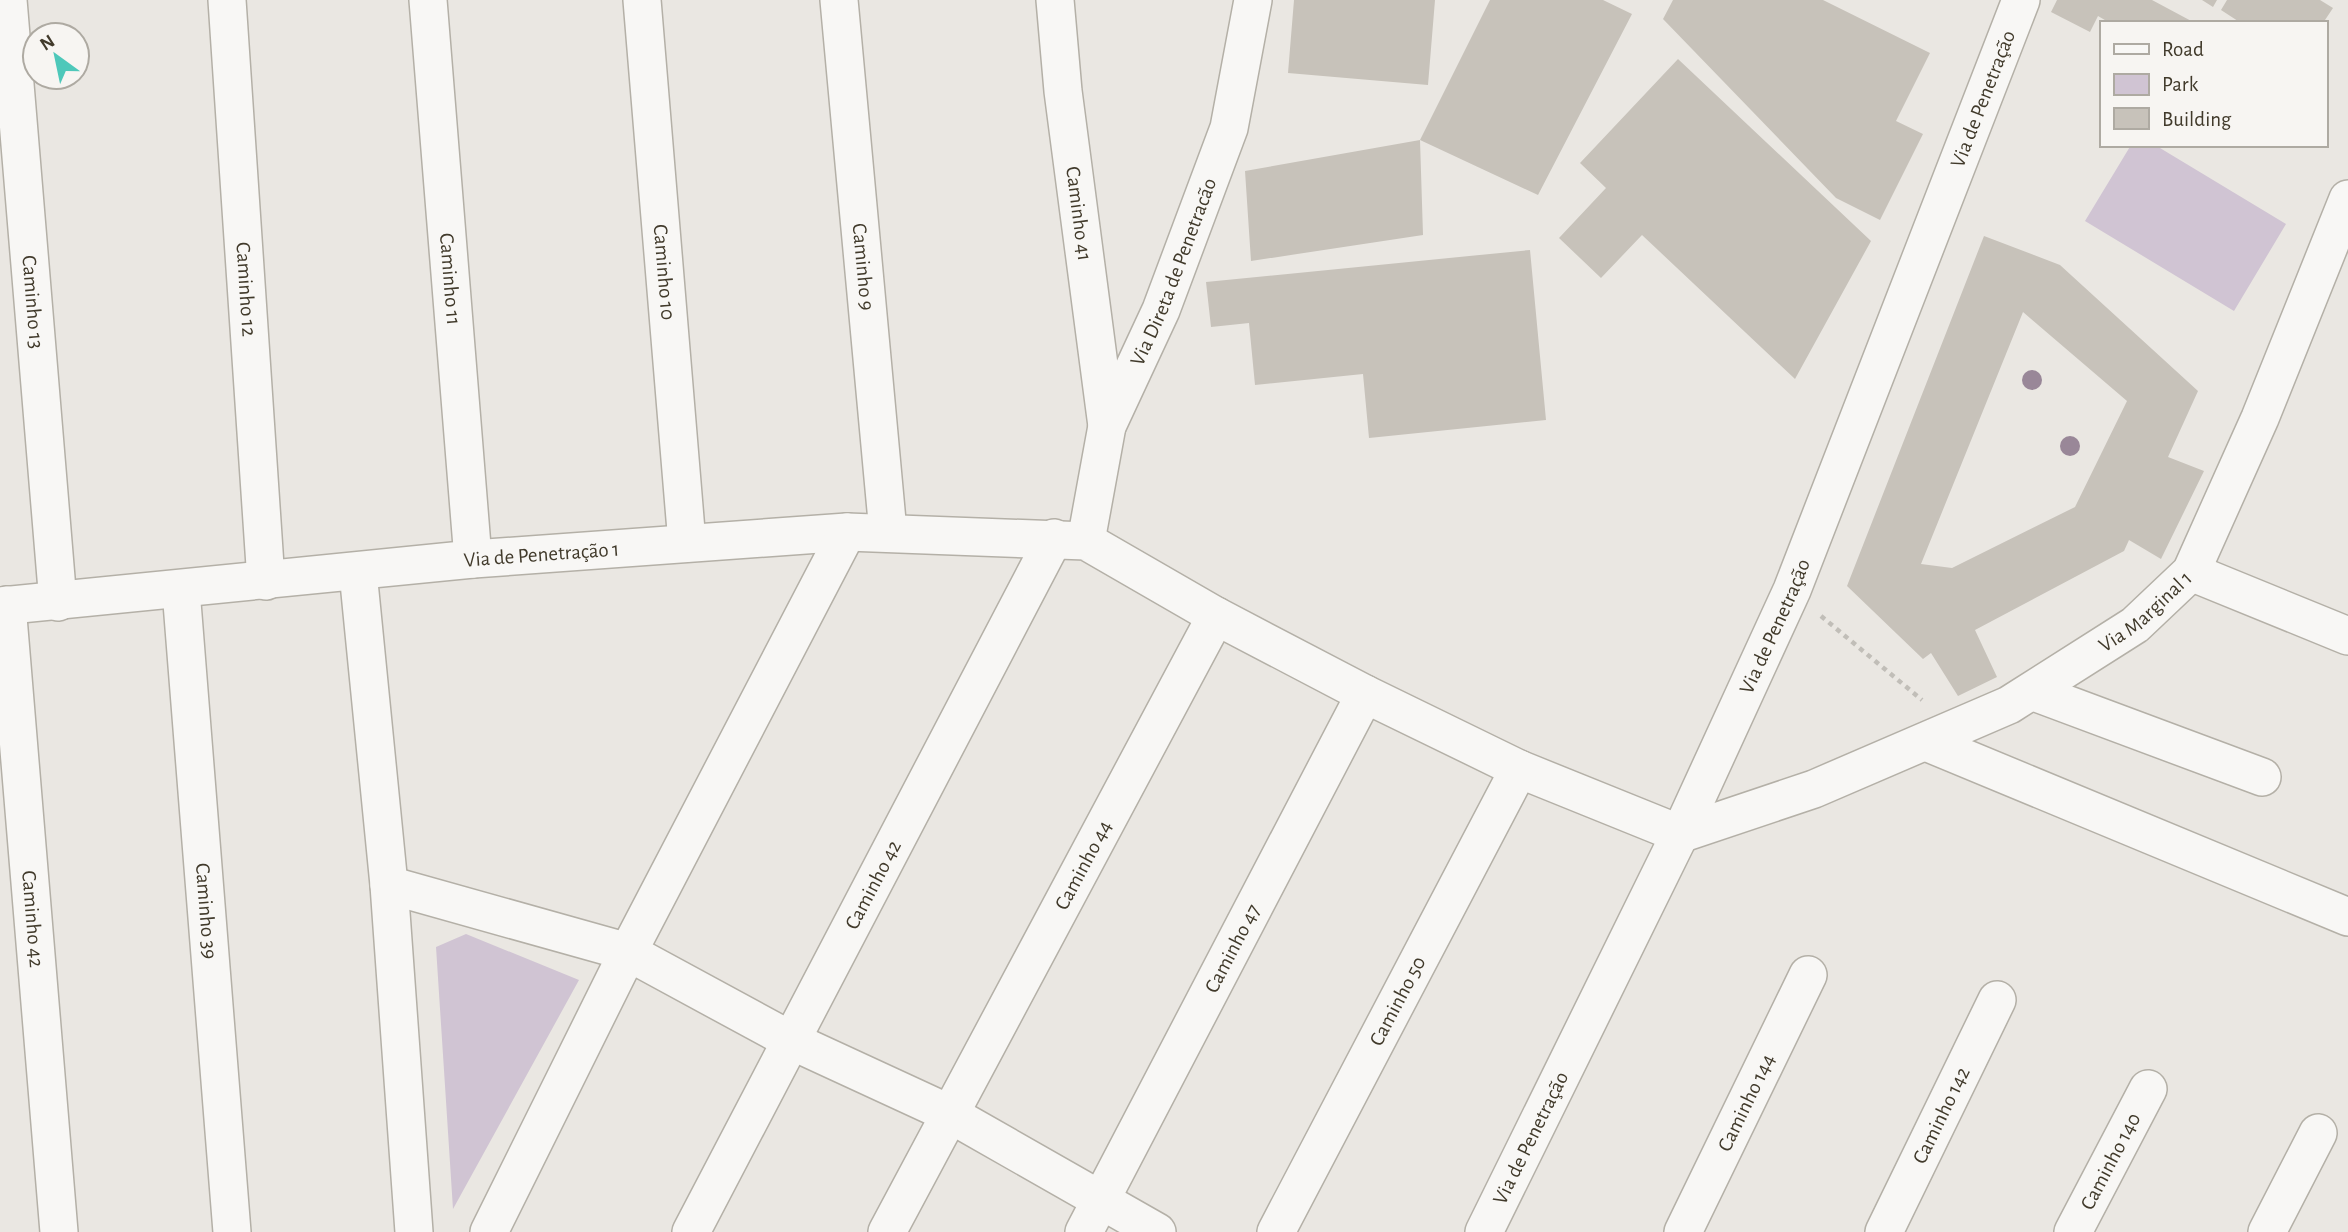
<svg xmlns="http://www.w3.org/2000/svg" width="2348" height="1232" viewBox="0 0 2348 1232" font-family="'Alegreya Sans',sans-serif">
<style>
.green{fill:#d0c4d3}
.building{fill:#c7c2ba;fill-rule:evenodd}
.lines{fill:none;stroke-linecap:round;stroke-linejoin:round}
.street-casing{stroke:#b4b0a7;stroke-width:40}
.path{stroke:#c1beb8;stroke-width:4.5;stroke-dasharray:5 5;stroke-linecap:butt}
.street{stroke:#f8f7f5;stroke-width:37}
.tree{fill:#998798}
.labels{text-anchor:middle;stroke-width:7;stroke-linejoin:round;paint-order:stroke}
.street-label{font-size:21px;fill:#413a2b;stroke:#f7f5f2}
</style>
<rect width="100%" height="100%" fill="#eae7e2"/>
<path class="green" d="M2131 145H2155L2286 224 2234 311 2085 221Z
M466 934 579 980 453 1209 436 947Z"/>
<path class="building" d="M1294 0H1435L1428 85 1288 73Z
M1490 0H1603L1632 14 1538 195 1420 140 1423 235 1251 261 1245 171 1420 140Z
M1673 0H1823L1930 53 1896 121 1923 134 1880 220 1836 198 1663 19Z
M2057 0H2152L2195 23H2110L2098 16 2090 32 2051 12Z
M2202 0H2217L2213 7Z
M2227 0H2320L2333 8 2323 23H2241L2221 10Z
M1678 59 1871 241 1795 379 1642 235 1601 278 1559 238 1606 188 1580 163Z
M1984 236 2060 265 2198 391 2168 457 2204 471 2161 559 2129 540 2124 551 1975 630 1997 677 1958 696 1931 653 1923 659 1847 586ZM2023 312 2127 401 2075 507 1952 568 1921 564Z
M1530 250 1546 420 1369 438 1363 374 1255 385 1249 323 1211 327 1206 282Z"/>
<g class="lines">
<defs>
<g id="street">
<path id="s1" d="M8 0 58 602"/>
<path id="s2" d="M227 0 266 581"/>
<path id="s3" d="M428 0 473 559"/>
<path id="s4" d="M642 0 687 543"/>
<path id="s5" d="M839 0 888 532"/>
<path id="s6" d="M1055 0 1063 91 1107 426"/>
<path id="s7" d="M1086 541 1107 426 1161 310 1229 128 1253 0"/>
<path d="M358 572 389 885 414 1232"/>
<path d="M2191 572 2348 636"/>
<path id="s8" d="M181 590 232 1232"/>
<path id="s9" d="M7 605 59 1232"/>
<path id="s10" d="M0 606 473 559 847 532 1086 541 1216 616 1365 694 1519 769 1680 834 1814 789 2009 705 2135 625 2191 572 2260 418 2348 199"/>
<path d="M2034 692 2262 777"/>
<path d="M1926 742 2348 917"/>
<path d="M389 885 628 952 792 1041 948 1113 1157 1232"/>
<path d="M489 1232 628 952 847 532"/>
<path id="s11" d="M691 1232 1054 538"/>
<path id="s12" d="M887 1232 1216 616"/>
<path id="s13" d="M1084 1232 1365 694"/>
<path id="s14" d="M1276 1232 1519 769"/>
<path id="s15" d="M1484 1232 1680 834 1792 590 2021 0"/>
<path id="s16" d="M1683 1232 1808 975"/>
<path id="s17" d="M1884 1232 1997 1000"/>
<path id="s18" d="M2073 1232 2148 1089"/>
<path d="M2267 1232 2318 1133"/>
</g>
</defs>
<use href="#street" class="street-casing"/>
<path class="path" d="M1821 616 1922 700"/>
<use href="#street" class="street"/>
</g>
<g class="tree">
<circle cx="2032" cy="380" r="10"/>
<circle cx="2070" cy="446" r="10"/>
</g>
<g class="labels">
<g class="street-label">
<text dy="7" stroke="none"><textPath href="#s15" startOffset="1239">Via de Penetração</textPath></text>
<text dy="7" stroke="none"><textPath href="#s6" startOffset="215">Caminho 41</textPath></text>
<text dy="7" stroke="none"><textPath href="#s5" startOffset="268">Caminho 9</textPath></text>
<text dy="7" stroke="none"><textPath href="#s4" startOffset="273">Caminho 10</textPath></text>
<text dy="7" stroke="none"><textPath href="#s7" startOffset="285">Via Direta de Penetracão</textPath></text>
<text dy="7" stroke="none"><textPath href="#s3" startOffset="280">Caminho 11</textPath></text>
<text dy="7" stroke="none"><textPath href="#s2" startOffset="290">Caminho 12</textPath></text>
<text dy="7" stroke="none"><textPath href="#s1" startOffset="303">Caminho 13</textPath></text>
<text dy="7" stroke="none"><textPath href="#s10" startOffset="544">Via de Penetração 1</textPath></text>
<text dy="7" stroke="none"><textPath href="#s10" startOffset="2272">Via Marginal 1</textPath></text>
<text dy="7" stroke="none"><textPath href="#s15" startOffset="672">Via de Penetração</textPath></text>
<text dy="7" stroke="none"><textPath href="#s12" startOffset="416">Caminho 44</textPath></text>
<text dy="7" stroke="none"><textPath href="#s11" startOffset="392">Caminho 42</textPath></text>
<text dy="7" stroke="none"><textPath href="#s8" startOffset="322">Caminho 39</textPath></text>
<text dy="7" stroke="none"><textPath href="#s9" startOffset="315">Caminho 42</textPath></text>
<text dy="7" stroke="none"><textPath href="#s13" startOffset="320">Caminho 47</textPath></text>
<text dy="7" stroke="none"><textPath href="#s14" startOffset="261">Caminho 50</textPath></text>
<text dy="7" stroke="none"><textPath href="#s16" startOffset="144">Caminho 144</textPath></text>
<text dy="7" stroke="none"><textPath href="#s17" startOffset="130">Caminho 142</textPath></text>
<text dy="7" stroke="none"><textPath href="#s15" startOffset="105">Via de Penetração</textPath></text>
<text dy="7" stroke="none"><textPath href="#s18" startOffset="80">Caminho 140</textPath></text>
</g>
</g>
<rect x="2100" y="21" width="228" height="126" fill="#f7f5f2" stroke="#aeaaa2" stroke-width="2"/>
<rect x="2114" y="44" width="35" height="10" fill="#f8f7f5" stroke="#aeaaa2" stroke-width="2"/>
<text x="2162" y="56" font-size="21" fill="#413a2b">Road</text>
<rect x="2114" y="74" width="35" height="21" fill="#d0c4d3" stroke="#aeaaa2" stroke-width="2"/>
<text x="2162" y="91" font-size="21" fill="#413a2b">Park</text>
<rect x="2114" y="108" width="35" height="21" fill="#c7c2ba" stroke="#aeaaa2" stroke-width="2"/>
<text x="2162" y="126" font-size="21" fill="#413a2b">Building</text>
<g transform="translate(56 56) rotate(327)"><circle r="33" fill="#f7f5f2" stroke="#aeaaa2" stroke-width="2"/>
<path d="M0-5L12 26L0 18L-12 26Z" fill="#4ec8ba"/>
<text y="-10" font-size="19" font-weight="bold" text-anchor="middle" fill="#413a2b">N</text>
</g>
</svg>
